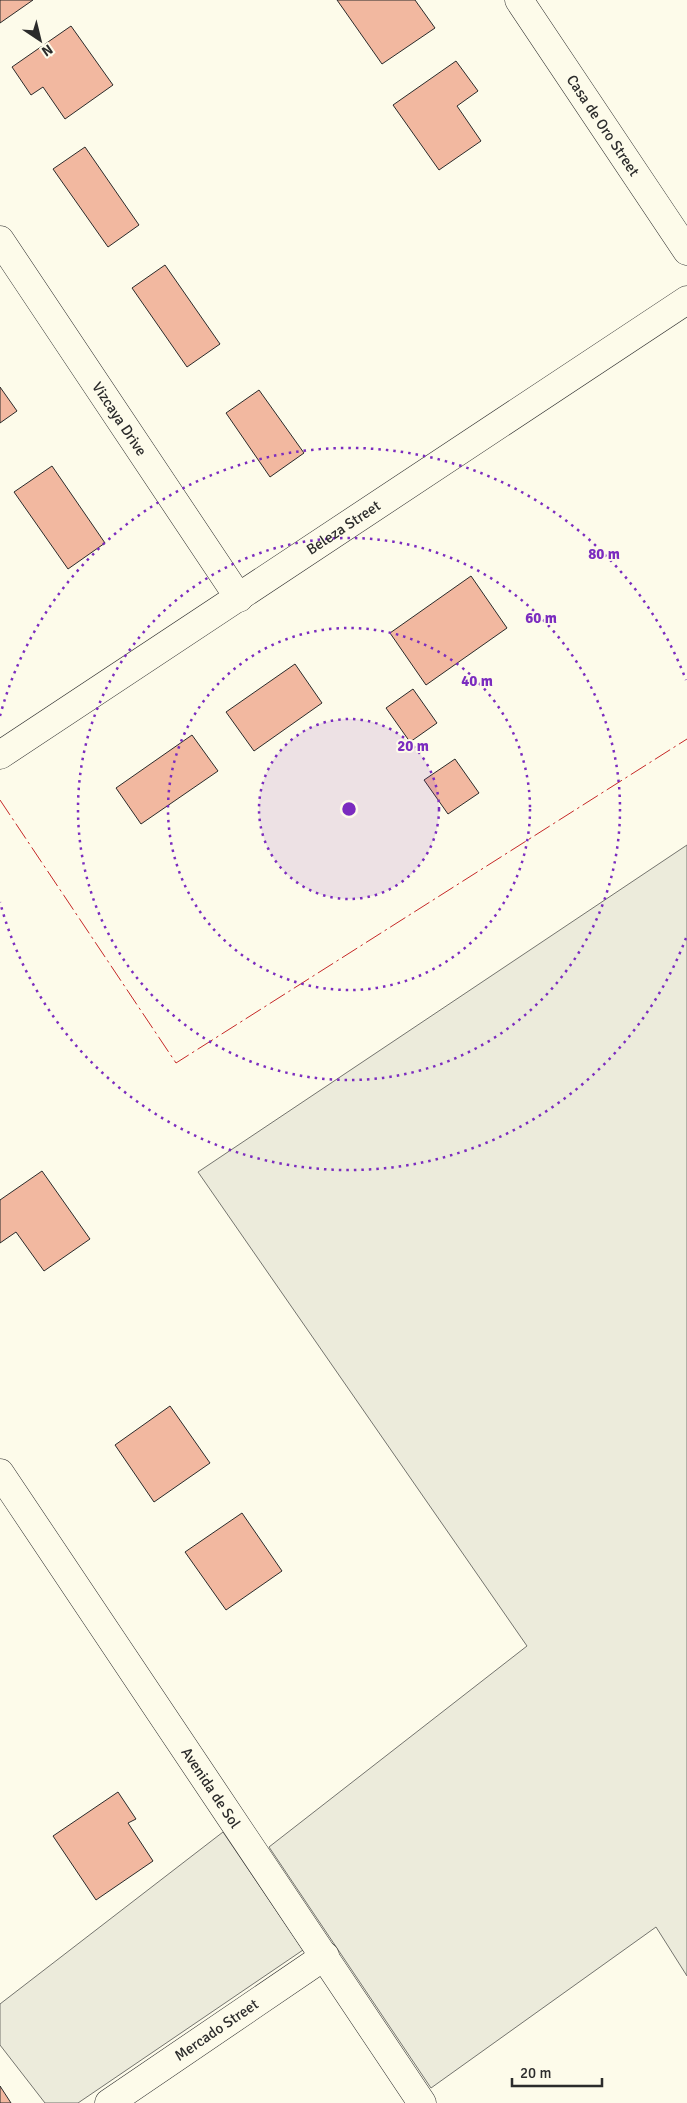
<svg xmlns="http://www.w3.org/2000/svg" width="687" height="2103" viewBox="0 0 687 2103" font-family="Signika,sans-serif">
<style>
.green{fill:#ecebdb;stroke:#74746e}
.building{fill:#f2b8a0;stroke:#2b2b2b}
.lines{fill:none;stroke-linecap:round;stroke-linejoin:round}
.street-casing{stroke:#2b2b2b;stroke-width:29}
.street{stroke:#fdfbea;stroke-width:28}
.power{stroke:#c62828;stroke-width:1;stroke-dasharray:18 4 2.5 4;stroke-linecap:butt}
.ring{fill:none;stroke:#7b2cbf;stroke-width:2.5;stroke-dasharray:2.5 5}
.labels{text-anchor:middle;stroke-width:4;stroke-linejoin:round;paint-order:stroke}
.street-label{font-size:15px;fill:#2b2b2b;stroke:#fdfbea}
.centre{fill:#7b2cbf;stroke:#fdfbea;stroke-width:2.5}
.ring-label{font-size:15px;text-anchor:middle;font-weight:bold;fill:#7b2cbf;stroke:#fdfbea;stroke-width:4;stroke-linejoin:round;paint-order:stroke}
</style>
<rect width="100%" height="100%" fill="#fdfbea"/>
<path class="green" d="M687 845V1976L656 1927 431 2088 269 1847 527 1646 198 1172Z
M223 1832 303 1950 78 2103H45L0 2045V2004Z"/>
<path class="building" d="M0 0H33L0 23Z
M337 0H415L435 28 382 64Z
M71 26 113 85 65 119 43 87 31 95 12 67Z
M456 61 478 91 457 106 481 141 439 170 393 105Z
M85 147 139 225 108 247 53 169Z
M165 265 220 344 187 367 132 288Z
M0 387 17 411 0 423Z
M259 390 304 453 270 477 226 413Z
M52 466 105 543 68 569 14 492Z
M471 576 507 628 426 685 390 633Z
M295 664 322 703 254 751 226 712Z
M413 689 437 723 410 742 386 708Z
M192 735 218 771 141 824 116 788Z
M455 759 479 793 448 814 424 780Z
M42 1171 90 1239 44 1271 16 1232 0 1243V1200Z
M170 1406 210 1463 154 1502 115 1445Z
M242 1513 282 1571 226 1610 185 1552Z
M118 1792 136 1819 128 1823 153 1861 96 1900 53 1836Z
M0 2086 11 2103H0Z"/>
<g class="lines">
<defs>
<g id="street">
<path id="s1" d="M519 0 687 251"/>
<path id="s2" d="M0 240 239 598"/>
<path id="s3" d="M0 755 687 300"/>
<path id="s4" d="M0 1473 422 2103"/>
<path id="s5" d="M109 2103 325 1956"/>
</g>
</defs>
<use href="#street" class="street-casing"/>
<use href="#street" class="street"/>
<path class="power" d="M0 800 176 1063 687 739"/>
</g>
<circle cx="349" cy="809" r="90" fill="#7b2cbf" fill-opacity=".12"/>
<g class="ring">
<circle cx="349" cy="809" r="90"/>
<circle cx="349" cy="809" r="181"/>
<circle cx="349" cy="809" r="271"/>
<path d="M686 938A361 361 0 0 1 0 902M0 716A361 361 0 0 1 686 680"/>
</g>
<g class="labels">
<g class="street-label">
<text dy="5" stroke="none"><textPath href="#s1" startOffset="151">Casa de Oro Street</textPath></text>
<text dy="5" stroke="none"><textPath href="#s2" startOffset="215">Vizcaya Drive</textPath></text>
<text dy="5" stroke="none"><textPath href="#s3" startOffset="412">Beleza Street</textPath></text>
<text dy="5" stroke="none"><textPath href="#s4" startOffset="379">Avenida de Sol</textPath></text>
<text dy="5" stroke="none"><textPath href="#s5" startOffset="130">Mercado Street</textPath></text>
</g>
</g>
<circle cx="349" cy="809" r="8" class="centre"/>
<g class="ring-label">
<text x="604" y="559">80 m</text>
<text x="541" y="623">60 m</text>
<text x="477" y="686">40 m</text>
<text x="413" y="751">20 m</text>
</g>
<g transform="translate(40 40) rotate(145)" stroke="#fdfbea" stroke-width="4" paint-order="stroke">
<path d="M0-4L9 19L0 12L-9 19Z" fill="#2b2b2b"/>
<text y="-8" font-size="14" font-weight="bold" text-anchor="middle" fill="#2b2b2b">N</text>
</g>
<path d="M512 2078v8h90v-8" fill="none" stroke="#2b2b2b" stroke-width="2.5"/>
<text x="520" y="2078" font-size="15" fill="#2b2b2b" stroke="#fdfbea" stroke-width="4" paint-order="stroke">20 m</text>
</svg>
